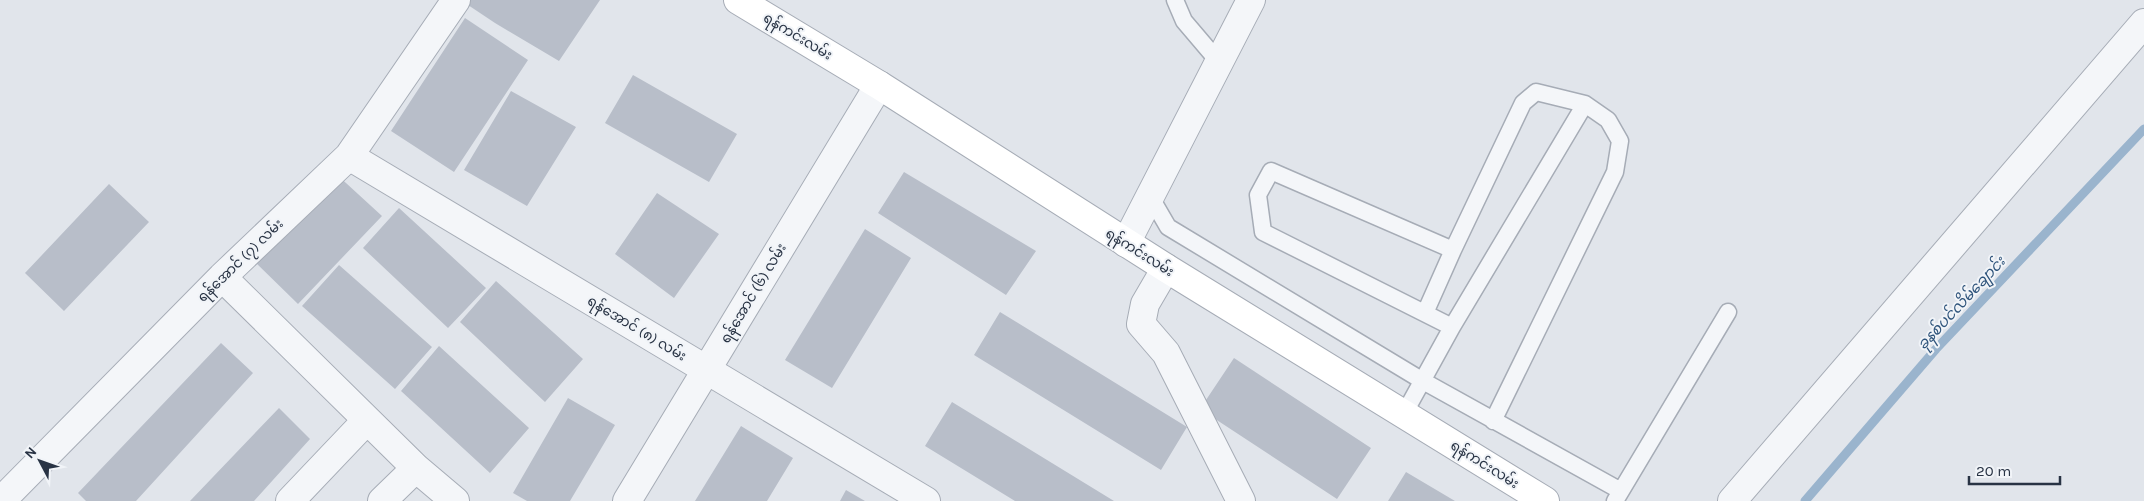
<svg xmlns="http://www.w3.org/2000/svg" width="2144" height="501" viewBox="0 0 2144 501" font-family="Karla,'Noto Sans Myanmar',sans-serif">
<style>
.lines{fill:none;stroke-linecap:round;stroke-linejoin:round}
.stream{stroke:#9ab4cd;stroke-width:9}
.building{fill:#b8bec9}
.lane-casing{stroke:#a6acb6;stroke-width:19}
.street-casing{stroke:#a6acb6;stroke-width:30}
.secondary-casing{stroke:#a6acb6;stroke-width:30}
.lane{stroke:#f4f6f9;stroke-width:16}
.street{stroke:#f4f6f9;stroke-width:28}
.secondary{stroke:#fff;stroke-width:28}
.labels{text-anchor:middle;stroke-width:4;stroke-linejoin:round;paint-order:stroke}
.street-label{font-size:14px;fill:#283344;stroke:#f1f4f8}
.water-label{font-size:15px;font-style:italic;fill:#2f547b;stroke:#f1f4f8}
</style>
<rect width="100%" height="100%" fill="#e1e5eb"/>
<g class="lines">
<path class="stream" d="M1805 501 1936 349 2144 129"/>
</g>
<path class="building" d="M468 0H600L559 61 495 23 465 3Z
M465 18 528 60 454 172 391 131Z
M633 75 737 134 709 182 605 123Z
M511 91 576 127 527 206 464 170Z
M334 172 382 216 298 304 253 260Z
M904 172 1036 251 1006 295 878 213Z
M109 184 149 222 64 311 25 273Z
M657 193 719 234 674 298 615 254Z
M399 208 486 288 448 328 363 248Z
M865 229 911 258 832 388 785 360Z
M339 265 432 347 395 389 302 306Z
M496 281 583 359 545 402 460 322Z
M1000 312 1187 427 1161 470 974 355Z
M221 343 253 373 136 501H86L78 493Z
M439 346 529 428 490 473 401 391Z
M1234 358 1371 448 1337 499 1200 409Z
M568 398 615 425 570 501H527L513 493Z
M952 402 1114 501H1015L925 446Z
M279 408 310 439 254 501H190Z
M741 426 793 458 767 501H695Z
M1406 472 1455 501H1388Z
M846 490 865 501H840Z"/>
<g class="lines">
<defs>
<path id="lane" d="M1175 0 1184 21 1218 61
M1150 196 1168 227 1423 381 1621 491
M1425 313 1453 250
M1452 327 1263 232 1258 195 1271 171 1453 250 1523 103 1536 92 1585 104 1608 120 1620 141 1615 172 1493 421
M1404 414 1452 327 1585 104
M1615 501 1728 312"/>
<path id="street" d="M349 156 926 501
M1126 243 1251 0
M1166 268 1145 304 1141 324 1166 353 1241 501
M222 277 416 468 455 501
M1 501 222 277 349 156 456 0
M290 501 367 420
M382 501 416 468
M627 501 879 85
M1732 501 2144 23"/>
<path id="secondary" d="M738 0 879 85 1166 268 1545 501"/>
</defs>
<use href="#lane" class="lane-casing"/>
<use href="#street" class="street-casing"/>
<use href="#secondary" class="secondary-casing"/>
<use href="#lane" class="lane"/>
<use href="#street" class="street"/>
<use href="#secondary" class="secondary"/>
</g>
<g class="labels">
<g class="street-label">
<text transform="translate(798 36) rotate(31)" y="5">ရန်ကင်းလမ်း</text>
<text transform="translate(1140 252) rotate(32)" y="5">ရန်ကင်းလမ်း</text>
<text transform="translate(240 260) rotate(-44)" y="5">ရန်အောင် (၇) လမ်း</text>
<text transform="translate(753 293) rotate(-59)" y="5">ရန်အောင် (၆) လမ်း</text>
<text transform="translate(637 328) rotate(31)" y="5">ရန်အောင် (၈) လမ်း</text>
<text transform="translate(1485 464) rotate(32)" y="5">ရန်ကင်းလမ်း</text>
</g>
<g class="water-label">
<text transform="translate(1961 303) rotate(-47)" y="5">ခုနစ်ပင်လိမ်ချောင်း</text>
</g>
</g>
<g transform="translate(40 461) rotate(311)" stroke="#f1f4f8" stroke-width="4" paint-order="stroke">
<path d="M0-4L9 19L0 12L-9 19Z" fill="#283344"/>
<text y="-8" font-size="14" font-weight="bold" text-anchor="middle" fill="#283344">N</text>
</g>
<path d="M1969 476v8h91v-8" fill="none" stroke="#283344" stroke-width="2.5"/>
<text x="1976" y="476" font-size="15" fill="#283344" stroke="#f1f4f8" stroke-width="4" paint-order="stroke">20 m</text>
</svg>
